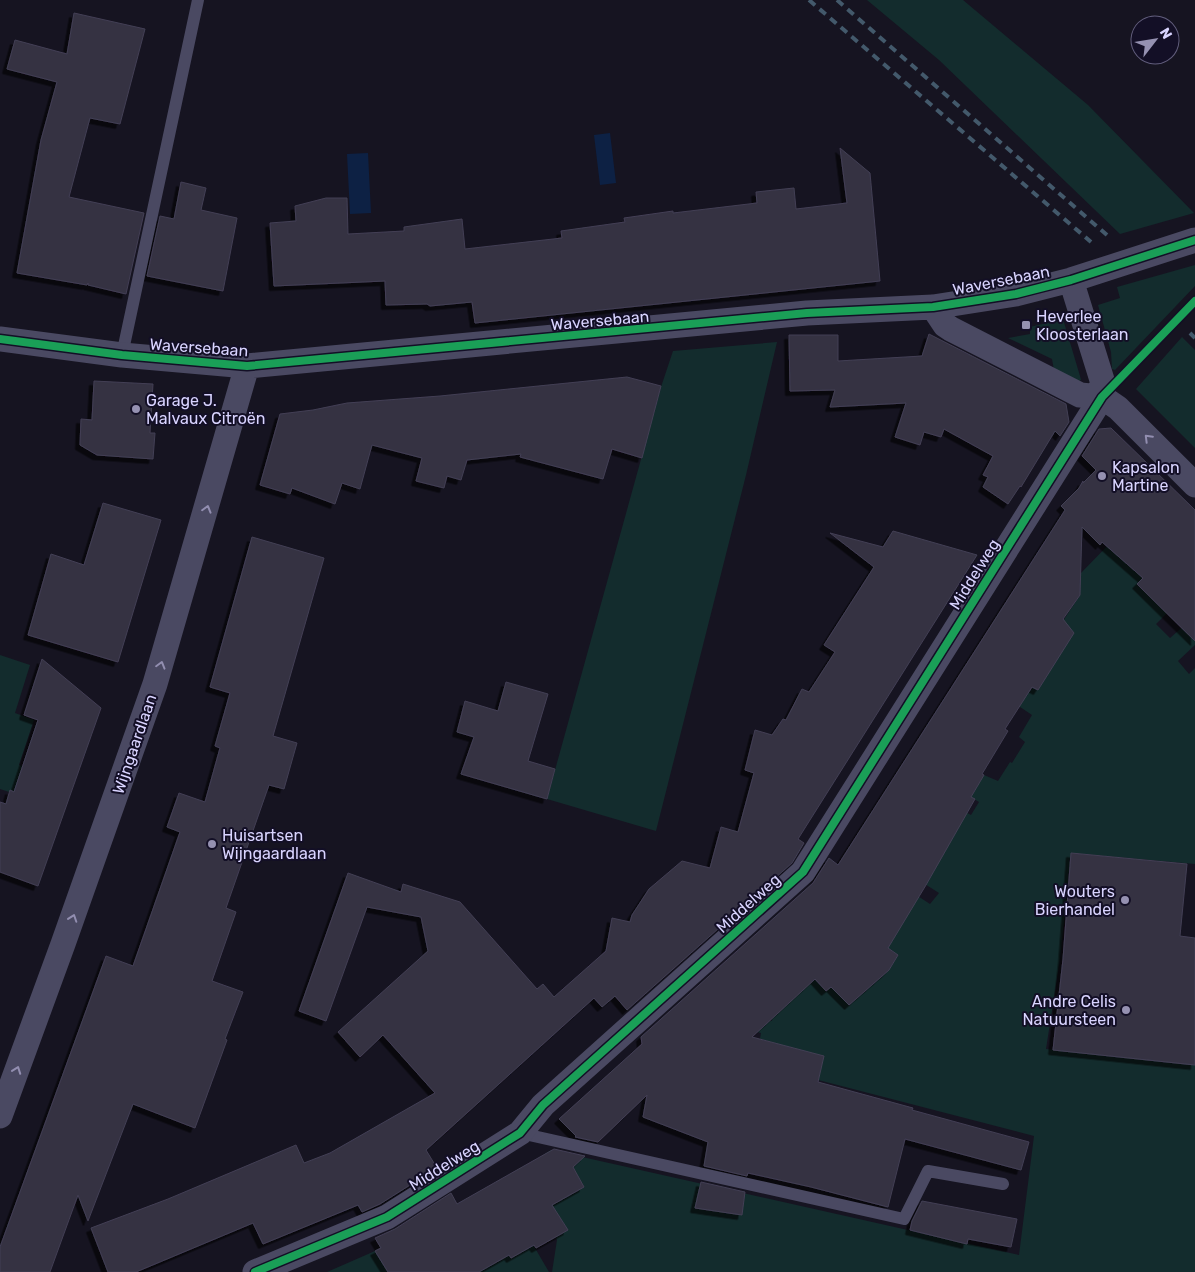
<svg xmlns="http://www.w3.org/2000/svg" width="1195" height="1272" viewBox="0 0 1195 1272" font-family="Rubik,sans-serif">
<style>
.green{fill:#132c2d}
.water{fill:#0d2144}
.building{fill:#343243;stroke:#433f54;filter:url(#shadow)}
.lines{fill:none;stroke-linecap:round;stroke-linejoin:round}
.service{stroke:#4a4962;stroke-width:12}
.minor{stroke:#4a4962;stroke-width:25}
.rail{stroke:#43596b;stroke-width:4;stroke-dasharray:8 6;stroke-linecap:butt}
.cycleway-casing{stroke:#130f26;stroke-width:11}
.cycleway{stroke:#1a9f57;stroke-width:8}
.oneway{stroke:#928eb0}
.poi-dot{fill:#9591b1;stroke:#130f26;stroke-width:2}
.labels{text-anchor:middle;stroke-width:4;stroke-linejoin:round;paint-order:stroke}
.street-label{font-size:16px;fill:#d9d4ff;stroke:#130f26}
.poi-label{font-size:16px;fill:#d9d4ff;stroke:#130f26;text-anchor:start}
</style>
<defs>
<filter id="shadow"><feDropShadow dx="-4.5" dy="4.5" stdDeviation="0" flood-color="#0009"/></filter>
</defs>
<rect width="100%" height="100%" fill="#161421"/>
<path class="green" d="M867 0H963L1088 105 1194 213 1120 234 939 60Z
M1195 265V286L1115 370 1112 369 1111 352 1098 305 1120 298 1117 287Z
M1063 319 1080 376 1081 380 1077 382 1054 370 1052 359 1008 338 1030 334V327Z
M1182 337 1195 350V448L1136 389Z
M777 342 746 475 656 831 547 799 661 387 673 351Z
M1116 537 1126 563 1134 571 1148 558 1149 572 1137 584 1167 613 1156 624 1170 638 1195 616V645L1178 661 1189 674 1195 668V864L1071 853 1060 959 1046 1049 1195 1065V1272H552L557 1240 555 1236 567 1229 552 1205 584 1187 571 1165 551 1176 540 1157 551 1150 1019 1255 1034 1136 799 1075 774 1043 760 1039 761 1033 738 1027 742 1013 772 1021 773 1009 786 1006 793 999 791 996 813 977 826 991 831 987 849 1005 889 970 898 955 888 948 901 885 930 904 939 893 917 879 950 804 971 815 979 802 971 797 984 775 998 781 1010 762 1012 763 1025 742 1019 737 1032 715 1014 703 1026 683 1038 690 1050 671 1059 627 1080 595V574Z
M0 655 30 665 15 713 34 720 19 765 73 783 64 810 0 789Z
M525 1231 549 1272H479L501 1241 511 1258 524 1251Z
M375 1251 388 1272H327Z"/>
<path class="water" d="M610 133 616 183 600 185 594 135Z
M368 153 371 213 350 214 347 154Z"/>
<path class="building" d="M74 13 145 29 120 124 90 118 69 197 144 213 126 294 88 285V283L87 285 17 273 41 140 57 82 7 69 15 40 67 54Z
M840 148 870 173 880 281 475 323 472 302 430 306 427 304 386 305 385 281 274 286 270 223 296 221 295 206 326 198H347L348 234 404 231V227L462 219 465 249 562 238 561 231 625 222 624 218 673 211V213L757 203 756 192 794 188 796 209 847 203Z
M181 182 206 188 201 210 237 218 223 291 147 276 160 216 174 219Z
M929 334 1066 404 1069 422 1060 436 1055 431 1021 487 1020 486 1008 504 983 487 988 477 983 475 993 456 944 429 941 437 924 432 920 445 895 437 906 403 830 407 835 390 790 391 789 335H838V361L922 356Z
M627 377 661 386 642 458 612 449 603 479 520 457 521 454 467 460 461 480 447 476 444 488 416 481 422 458 372 445 360 489 342 483 335 504 292 488 290 494 260 485 280 414 313 410 347 403 440 396Z
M94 381 153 384 150 433H155L153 459 97 455 80 445 81 419 92 420Z
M1111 428 1195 510V641L1137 584 1143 578 1102 542 1100 545 1082 527 1080 595 1063 619 1074 633 1038 690 1032 687 1005 729 1008 731 982 774 984 775 971 797 975 799 926 885 888 948 898 955 889 970 849 1005 831 987 826 991 815 979 752 1037 824 1056 818 1082 913 1108 912 1110 1029 1142 1021 1170 905 1139 888 1207 811 1187 748 1173 747 1176 704 1166 708 1142 643 1117 647 1095 598 1142 575 1137 576 1136 559 1119 642 1044 641 1037 813 883 829 858 838 865 1065 510 1061 506 1079 488 1083 481V483L1096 470 1082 456 1099 429Z
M103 503 161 520 118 662 28 635 51 554 84 565Z
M893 531 977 555 798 839 804 843 792 863 627 1010 615 996 602 1007 594 998 426 1150 437 1168 380 1204 362 1212 358 1205 263 1244 253 1223 136 1272H108L91 1228 168 1199 296 1145 304 1163 330 1153 435 1093 383 1035 360 1057 338 1032 428 951 421 917 367 907 326 1021 299 1011 348 873 401 892 403 884 460 902 537 989 543 984 554 997 606 951 612 918 630 922 632 915 649 889 682 861 710 868 721 827 738 832 754 773 745 770 755 730 772 735 783 719 786 720 802 689 809 692 835 652 824 645 874 567 830 533 883 547Z
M252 537 324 558 273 736 297 743 293 757 284 789 269 785 226 908 236 912 212 981 243 992 225 1039 227 1040 195 1128 133 1104 88 1221 78 1195 50 1272H0V1247L106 956 133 966 180 832 167 827 179 793 205 802 220 748 215 746 230 693 210 687Z
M42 659 101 708 38 886 0 872V802L6 804 10 790 14 792 38 720 24 715Z
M506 682 548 694 528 761 555 769 547 799 461 774 474 737 457 732 465 701 498 711Z
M1071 853 1187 864 1180 936 1195 938V1065L1053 1050 1063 959Z
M554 1149 585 1156 573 1167 584 1187 552 1205 568 1230 536 1248 534 1245 511 1258 509 1255 479 1272H388L375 1251 381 1248 375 1238 395 1229 451 1193 457 1204Z
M701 1182 745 1192 742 1215 695 1208Z
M922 1201 1017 1219 1011 1247 968 1239 967 1244 910 1230 912 1221Z"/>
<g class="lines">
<path class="service" d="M122 355 198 0
M520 1133 904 1219 928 1171 1003 1184"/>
<path class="minor" d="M1071 280 1102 380V397
M933 307 945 325 951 329 1080 395 1102 397
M0 339 122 355 247 366 807 313 933 307 1016 294 1071 280 1195 240
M1102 397 1118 408 1195 485
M0 1116 63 944 155 684 247 366
M255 1272 387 1217 520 1133 543 1105 803 872 1102 397"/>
<path class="rail" d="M809 0 1091 242
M837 0 1108 236
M1190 333 1195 338"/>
<defs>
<path id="cycleway" d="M0 339 122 355 247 366 807 313 933 307 1016 294 1071 280 1195 240
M255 1272 387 1217 520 1133 543 1105 803 872 1102 397 1195 301"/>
</defs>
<use href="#cycleway" class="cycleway-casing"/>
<use href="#cycleway" class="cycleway"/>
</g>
<defs><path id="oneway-chevron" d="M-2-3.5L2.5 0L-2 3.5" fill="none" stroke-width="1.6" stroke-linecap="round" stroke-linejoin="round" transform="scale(1.25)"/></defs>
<g class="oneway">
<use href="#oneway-chevron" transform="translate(1148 438) rotate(-135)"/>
<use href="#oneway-chevron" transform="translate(207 509) rotate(-74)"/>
<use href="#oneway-chevron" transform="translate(161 665) rotate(-74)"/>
<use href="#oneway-chevron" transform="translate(73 918) rotate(-71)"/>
<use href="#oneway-chevron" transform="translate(17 1070) rotate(-70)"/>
</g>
<g class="poi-dot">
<rect x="1021" y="320" width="10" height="10" rx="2.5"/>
<circle cx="136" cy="409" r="5"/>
<circle cx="1102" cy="476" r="5"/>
<circle cx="212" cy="844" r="5"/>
<circle cx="1125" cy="900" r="5"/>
<circle cx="1126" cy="1010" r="5"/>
</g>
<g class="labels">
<g class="street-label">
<text transform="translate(1001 280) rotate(-11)" y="6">Waversebaan</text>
<text transform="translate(600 320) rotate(-5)" y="6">Waversebaan</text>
<text transform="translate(199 347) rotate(4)" y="6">Waversebaan</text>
<text transform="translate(974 574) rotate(-58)" y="6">Middelweg</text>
<text transform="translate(134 744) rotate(-71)" y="6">Wijngaardlaan</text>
<text transform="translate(748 903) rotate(-42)" y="6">Middelweg</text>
<text transform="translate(444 1165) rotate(-32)" y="6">Middelweg</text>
</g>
<g class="poi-label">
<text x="1036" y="322">Heverlee<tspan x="1036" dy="18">Kloosterlaan</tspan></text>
<text x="146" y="406">Garage J.<tspan x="146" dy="18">Malvaux Citroën</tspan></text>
<text x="1112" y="473">Kapsalon<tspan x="1112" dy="18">Martine</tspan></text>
<text x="222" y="841">Huisartsen<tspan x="222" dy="18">Wijngaardlaan</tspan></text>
<text x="1115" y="897" text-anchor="end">Wouters<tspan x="1115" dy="18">Bierhandel</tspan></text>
<text x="1116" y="1007" text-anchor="end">Andre Celis<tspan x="1116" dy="18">Natuursteen</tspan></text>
</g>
</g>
<g transform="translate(1155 40) rotate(59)"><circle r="24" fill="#130f26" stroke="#625e7d"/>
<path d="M0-4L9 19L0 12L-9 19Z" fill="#9591b1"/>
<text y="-8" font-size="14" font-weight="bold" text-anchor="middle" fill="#d9d4ff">N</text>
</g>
</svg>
